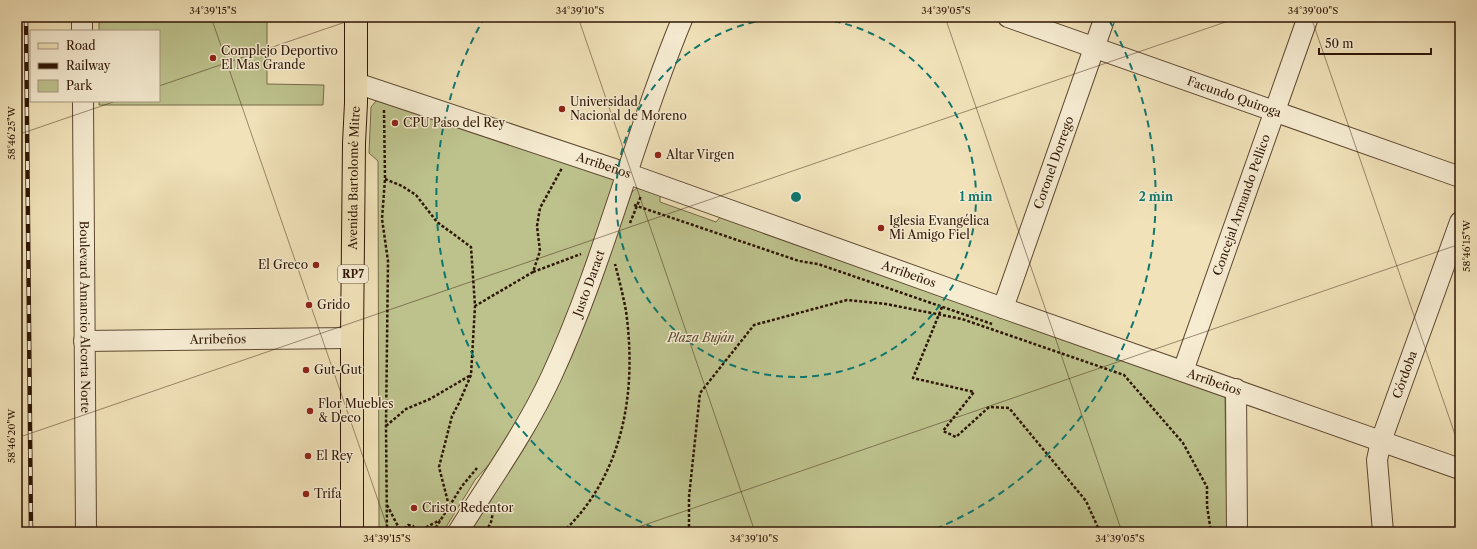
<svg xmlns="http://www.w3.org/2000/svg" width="1477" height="549" viewBox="0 0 1477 549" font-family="'Libre Caslon Text',serif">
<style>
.green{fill:#bdc28d;stroke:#766c49}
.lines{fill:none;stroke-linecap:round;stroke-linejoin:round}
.minor-casing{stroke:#5f4932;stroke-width:22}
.major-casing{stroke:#2e1605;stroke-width:24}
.path{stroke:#2e1605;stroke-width:2.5;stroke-dasharray:3 2;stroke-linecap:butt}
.minor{stroke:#f6ecd2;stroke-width:20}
.major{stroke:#f1e2b9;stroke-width:22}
.rail-casing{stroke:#2e1605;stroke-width:4.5}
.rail{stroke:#f6ecd2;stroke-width:3;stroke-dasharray:9;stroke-linecap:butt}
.ticks{fill:none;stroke:#2e1605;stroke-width:1;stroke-opacity:0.45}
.ring{fill:none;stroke:#0f766e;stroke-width:2;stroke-dasharray:7 5}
.poi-dot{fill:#8f2418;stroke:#f6ecd2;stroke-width:1.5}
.labels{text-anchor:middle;stroke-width:3;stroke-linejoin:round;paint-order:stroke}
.shield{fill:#f6ecd2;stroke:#6a5642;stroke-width:1}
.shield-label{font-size:11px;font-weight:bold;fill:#2e1605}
.poi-label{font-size:12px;fill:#2e1605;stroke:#f6ecd2;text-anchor:start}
.street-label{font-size:12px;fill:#2e1605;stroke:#f6ecd2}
.park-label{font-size:12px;font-style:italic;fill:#594a2e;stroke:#f6ecd2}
.centre{fill:#0f766e;stroke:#f6ecd2;stroke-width:2}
.ring-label{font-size:12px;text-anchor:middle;font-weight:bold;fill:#0f766e;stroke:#f6ecd2;stroke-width:3;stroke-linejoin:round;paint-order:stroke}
.neatline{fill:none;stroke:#2e1605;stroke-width:1.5}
.ticks-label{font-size:10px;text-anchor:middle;fill:#2e1605}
</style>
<rect width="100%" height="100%" fill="#f1e2b9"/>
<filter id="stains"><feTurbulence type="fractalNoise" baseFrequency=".005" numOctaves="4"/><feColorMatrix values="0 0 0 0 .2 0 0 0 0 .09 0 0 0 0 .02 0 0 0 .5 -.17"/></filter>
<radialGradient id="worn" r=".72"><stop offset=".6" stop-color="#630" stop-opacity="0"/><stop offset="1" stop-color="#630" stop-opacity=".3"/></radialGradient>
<path class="green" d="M99 17H267V84L324 85 323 105H99V101H159V31H99Z
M384 99 616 180 582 285 543 377 502 450 475 480 443 532H377L379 530 378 161 369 153 371 107 376 101Z
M638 187 660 193V202L716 222 722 215 905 283 1225 397 1227 532H469C487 504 507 477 523 448 569 368 600 279 632 192Z"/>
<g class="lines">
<defs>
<g id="minor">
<path d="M82 17V31"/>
<path id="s1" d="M1008 17 1460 177"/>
<path id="s2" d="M356 83 626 173 1003 308 1460 469"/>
<path id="s3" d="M83 101 86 532"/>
<path id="s4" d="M1003 308 1105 17"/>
<path id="s5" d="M84 341 352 338"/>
<path id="s6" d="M1183 371 1308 17"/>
<path d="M1236 389 1237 532"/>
<path id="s7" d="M458 532C490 481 526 431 551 377 605 261 634 135 683 17"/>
<path id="s8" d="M1383 532 1377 460 1381 441 1460 222"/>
</g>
<g id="major">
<path id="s9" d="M352 532V338L354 143 356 103V17"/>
</g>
</defs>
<use href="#minor" class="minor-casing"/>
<use href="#major" class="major-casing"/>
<path class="path" d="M384 110 385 179 382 219 388 261 386 426 387 532
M385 179 402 186 416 195 437 222 471 247 475 306 533 272 540 251 537 226 540 208 562 168
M634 205 799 261 818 264 992 324
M630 223 641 196
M533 272 581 254
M942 307 913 378 974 392 943 431 956 437 989 407 1009 408 1086 501 1100 532
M386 426 406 409 430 399 471 375
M387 505 401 532 408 525 413 526 415 532
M449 506 439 467 452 416 459 403 471 375 475 306
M417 532 440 520
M433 532 462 486 477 468
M486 532 491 522 494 508
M563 532C624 474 637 391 626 311 623 295 619 279 615 264
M689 532V497L700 393 754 325 847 300 886 304 962 319 1124 375 1183 443 1207 487V506L1211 532"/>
<use href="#minor" class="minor"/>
<use href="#major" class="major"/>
<defs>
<path id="rail" d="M26 17 31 532
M17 278 20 532"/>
</defs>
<use href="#rail" class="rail-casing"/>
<use href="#rail" class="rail"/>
</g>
<path class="ticks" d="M211 17 389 532M578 17 755 532M945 17 1122 532M1311 17 1460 449M159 86 360 17M17 135 116 101M17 438 1240 17M17 517 22 532M624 532 1460 244"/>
<g class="ring">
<path d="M798 17A180 180 0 1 1 794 17"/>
<path d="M664 532A360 360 0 0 1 483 20M1109 20A360 360 0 0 1 928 532"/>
</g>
<g class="poi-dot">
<circle cx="213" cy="58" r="4"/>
<circle cx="562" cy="109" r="4"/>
<circle cx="395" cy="123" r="4"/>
<circle cx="658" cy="155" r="4"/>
<circle cx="881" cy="228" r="4"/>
<circle cx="316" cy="265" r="4"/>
<circle cx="309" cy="305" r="4"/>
<circle cx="306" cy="370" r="4"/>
<circle cx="310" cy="411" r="4"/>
<circle cx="308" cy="456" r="4"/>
<circle cx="306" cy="494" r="4"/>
<circle cx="414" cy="508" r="4"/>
</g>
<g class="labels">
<rect class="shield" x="338" y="265" width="30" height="18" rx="3"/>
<g class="shield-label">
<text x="353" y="278">RP7</text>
</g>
<g class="poi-label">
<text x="221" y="55">Complejo Deportivo<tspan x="221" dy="14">El Mas Grande</tspan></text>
<text x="570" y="106">Universidad<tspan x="570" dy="14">Nacional de Moreno</tspan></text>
<text x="403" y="127">CPU Paso del Rey</text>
<text x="666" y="159">Altar Virgen</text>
<text x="889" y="225">Iglesia Evangélica<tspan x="889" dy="14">Mi Amigo Fiel</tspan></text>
<text x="308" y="269" text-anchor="end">El Greco</text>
<text x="317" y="309">Grido</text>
<text x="314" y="374">Gut-Gut</text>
<text x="318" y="408">Flor Muebles<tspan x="318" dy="14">&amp; Deco</tspan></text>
<text x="316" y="460">El Rey</text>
<text x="314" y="498">Trifa</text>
<text x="422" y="512">Cristo Redentor</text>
</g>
<g class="street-label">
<text dy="4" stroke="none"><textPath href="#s1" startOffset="240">Facundo Quiroga</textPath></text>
<text dy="4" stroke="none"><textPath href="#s4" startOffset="154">Coronel Dorrego</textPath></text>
<text dy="4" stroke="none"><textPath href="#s2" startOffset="261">Arribeños</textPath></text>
<text dy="4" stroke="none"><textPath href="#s9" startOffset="354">Avenida Bartolomé Mitre</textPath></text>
<text dy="4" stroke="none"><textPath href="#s6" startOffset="176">Concejal Armando Pellico</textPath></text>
<text dy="4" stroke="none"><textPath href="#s2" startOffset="585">Arribeños</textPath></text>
<text dy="4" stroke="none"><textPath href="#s7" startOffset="282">Justo Daract</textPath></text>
<text dy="4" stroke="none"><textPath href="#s3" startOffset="216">Boulevard Amancio Alcorta Norte</textPath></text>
<text dy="4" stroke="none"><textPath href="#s5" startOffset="134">Arribeños</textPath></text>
<text dy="4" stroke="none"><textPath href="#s8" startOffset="162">Córdoba</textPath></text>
<text dy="4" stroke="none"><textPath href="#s2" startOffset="909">Arribeños</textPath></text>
</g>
<g class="park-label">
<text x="701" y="342">Plaza Buján</text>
</g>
</g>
<circle cx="796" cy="197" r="6" class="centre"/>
<g class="ring-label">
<text x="976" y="201">1 min</text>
<text x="1156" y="201">2 min</text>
</g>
<rect width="1477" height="549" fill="none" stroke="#f1e2b9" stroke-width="44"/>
<rect x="30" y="30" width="130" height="72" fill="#f6ecd2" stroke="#a69680"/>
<rect x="38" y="43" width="20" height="6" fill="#f1e2b9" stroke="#a69680"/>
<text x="66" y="50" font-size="12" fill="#2e1605">Road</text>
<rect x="38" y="63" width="20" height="6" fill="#2e1605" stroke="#a69680"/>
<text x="66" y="70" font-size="12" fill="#2e1605">Railway</text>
<rect x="38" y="80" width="20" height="12" fill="#bdc28d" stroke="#a69680"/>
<text x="66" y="90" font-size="12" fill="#2e1605">Park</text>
<path d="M1319 48v6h112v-6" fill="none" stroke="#2e1605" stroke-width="2"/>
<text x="1325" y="48" font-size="12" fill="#2e1605" stroke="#f6ecd2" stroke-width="3" paint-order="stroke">50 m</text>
<rect x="22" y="22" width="1433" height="505" class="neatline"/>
<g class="ticks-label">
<text x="213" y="14">34°39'15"S</text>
<text x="580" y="14">34°39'10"S</text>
<text x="946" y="14">34°39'05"S</text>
<text x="1313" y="14">34°39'00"S</text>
<text transform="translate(11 133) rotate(-90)" y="4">58°46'25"W</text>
<text transform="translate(1466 246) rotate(-90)" y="4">58°46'15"W</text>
<text transform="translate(11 436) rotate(-90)" y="4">58°46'20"W</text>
<text x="387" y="542">34°39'15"S</text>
<text x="754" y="542">34°39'10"S</text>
<text x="1120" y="542">34°39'05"S</text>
</g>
<rect width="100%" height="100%" filter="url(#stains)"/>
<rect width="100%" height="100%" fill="url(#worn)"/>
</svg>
